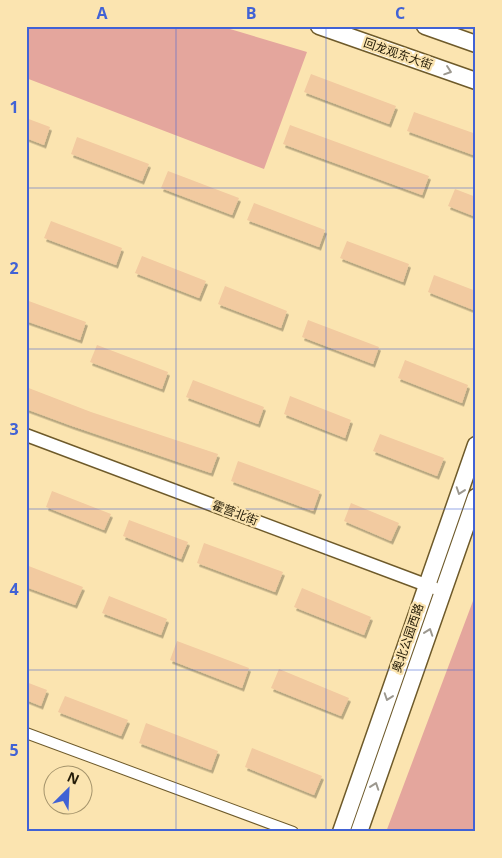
<svg xmlns="http://www.w3.org/2000/svg" width="502" height="858" viewBox="0 0 502 858" font-family="'Open Sans','Noto Sans SC',sans-serif">
<style>
.green{fill:#e4a69d}
.building{fill:#f2caa0;filter:url(#shadow)}
.lines{fill:none;stroke-linecap:round;stroke-linejoin:round}
.minor-casing{stroke:#6e5a2a;stroke-width:12}
.tertiary-casing{stroke:#6e5a2a;stroke-width:15}
.primary-casing{stroke:#6e5a2a;stroke-width:19}
.minor{stroke:#fff;stroke-width:10}
.tertiary{stroke:#fff;stroke-width:12}
.primary{stroke:#fff;stroke-width:16}
.oneway{stroke:#9c988f}
.grid{fill:none;stroke:#4162d5;stroke-width:1;stroke-opacity:0.55}
.labels{text-anchor:middle;stroke-width:4.5;stroke-linejoin:round;paint-order:stroke}
.street-label{font-size:12px;fill:#231b07;stroke:#fbe4b0}
.neatline{fill:none;stroke:#4162d5;stroke-width:2}
.grid-label{font-size:16px;text-anchor:middle;font-weight:bold;fill:#4162d5}
</style>
<defs>
<filter id="shadow"><feDropShadow dx="2" dy="3.5" stdDeviation="0" flood-color="#0004"/></filter>
</defs>
<rect width="100%" height="100%" fill="#fbe4b0"/>
<path class="green" d="M26 26H220L307 52 264 169 26 78Z
M476 593V832H386Z"/>
<path class="building" d="M311 74 396 106 389 124 304 92Z
M414 112 476 134V156L407 131Z
M26 118 50 127 44 145 26 138Z
M290 125 429 176 422 195 283 144Z
M77 137 149 164 142 181 71 154Z
M168 171 239 198 232 215 161 188Z
M455 189 476 197V217L448 206Z
M254 203 325 230 319 247 247 220Z
M51 221 122 248 116 265 44 238Z
M347 241 409 264 403 282 340 258Z
M142 256 206 281 199 298 135 273Z
M434 275 476 291V311L428 292Z
M225 286 287 311 281 328 218 304Z
M26 300 86 322 80 340 26 321Z
M308 320 379 347 373 364 302 337Z
M97 345 168 372 162 389 90 362Z
M405 360 468 385 462 403 398 378Z
M193 380 264 407 258 424 186 397Z
M26 387 91 412 218 454 211 473 72 426 26 409Z
M290 396 351 420 345 438 284 414Z
M380 434 444 458 437 476 373 451Z
M238 461 320 491 313 511 231 481Z
M52 491 111 514 104 530 46 507Z
M351 503 399 523 391 541 344 521Z
M129 520 188 542 181 559 123 536Z
M204 543 283 572 275 592 197 563Z
M26 565 83 587 75 605 26 587Z
M302 588 371 617 364 635 294 607Z
M109 596 167 619 161 635 102 613Z
M177 641 249 668 242 688 170 660Z
M279 669 349 698 341 716 271 688Z
M26 682 47 690 41 706 26 700Z
M65 696 128 720 121 736 58 712Z
M146 723 218 751 211 770 139 743Z
M252 748 322 776 314 795 245 767Z"/>
<g class="lines">
<defs>
<path id="minor" d="M26 733 293 832"/>
<path id="tertiary" d="M26 435 434 588"/>
<path id="primary" d="M319 26 476 81
M425 26 476 44
M341 832 476 445
M359 832 476 497"/>
</defs>
<use href="#minor" class="minor-casing"/>
<use href="#tertiary" class="tertiary-casing"/>
<use href="#primary" class="primary-casing"/>
<use href="#minor" class="minor"/>
<use href="#tertiary" class="tertiary"/>
<use href="#primary" class="primary"/>
</g>
<defs><path id="oneway-chevron" d="M-2-3.5L2.5 0L-2 3.5" fill="none" stroke-width="1.6" stroke-linecap="round" stroke-linejoin="round" transform="scale(1.25)"/></defs>
<g class="oneway">
<use href="#oneway-chevron" transform="translate(448 71) rotate(19)"/>
<use href="#oneway-chevron" transform="translate(460 491) rotate(109)"/>
<use href="#oneway-chevron" transform="translate(429 632) rotate(-71)"/>
<use href="#oneway-chevron" transform="translate(388 697) rotate(109)"/>
<use href="#oneway-chevron" transform="translate(375 786) rotate(-71)"/>
</g>
<path class="grid" d="M176 26V832M326 26V832M26 188H476M26 349H476M26 509H476M26 670H476"/>
<g class="labels">
<g class="street-label">
<text transform="translate(398 54) rotate(19)" y="4">回龙观东大街</text>
<text transform="translate(235 513) rotate(21)" y="4">霍营北街</text>
<text transform="translate(408 638) rotate(-71)" y="4">奥北公园西路</text>
</g>
</g>
<rect width="502" height="858" fill="none" stroke="#fbe4b0" stroke-width="55"/>
<g transform="translate(68 790) rotate(24)"><circle r="24" fill="#fbe4b0" stroke="#a5946c"/>
<path d="M0-4L9 19L0 12L-9 19Z" fill="#4162d5"/>
<text y="-8" font-size="14" font-weight="bold" text-anchor="middle" fill="#231b07">N</text>
</g>
<rect x="28" y="28" width="446" height="802" class="neatline"/>
<g class="grid-label">
<text x="102" y="19">A</text>
<text x="251" y="19">B</text>
<text x="400" y="19">C</text>
<text x="14" y="113">1</text>
<text x="14" y="274">2</text>
<text x="14" y="435">3</text>
<text x="14" y="595">4</text>
<text x="14" y="756">5</text>
</g>
</svg>
